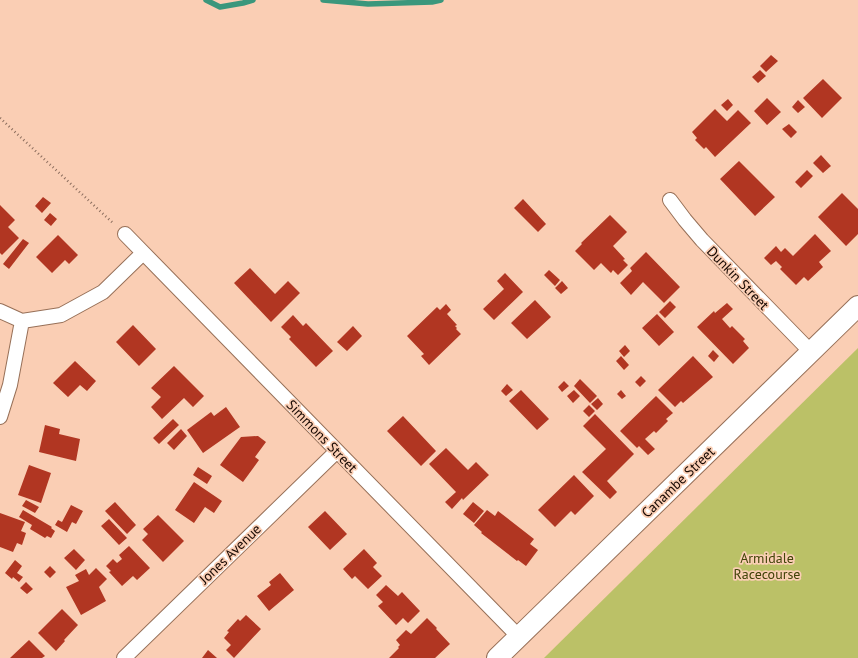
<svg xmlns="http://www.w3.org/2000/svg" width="858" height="658" viewBox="0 0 858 658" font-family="'PT Sans',sans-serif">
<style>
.green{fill:#bbc167}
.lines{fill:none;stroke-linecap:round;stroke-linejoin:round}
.stream{stroke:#3a977c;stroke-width:5.5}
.building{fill:#b13622}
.street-casing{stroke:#977058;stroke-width:16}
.secondary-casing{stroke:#977058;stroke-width:22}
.path{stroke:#8b6d5d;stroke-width:2.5;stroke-dasharray:1 3;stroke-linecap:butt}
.street{stroke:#fff;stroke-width:14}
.secondary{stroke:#fff;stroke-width:20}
.labels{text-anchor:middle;stroke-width:3.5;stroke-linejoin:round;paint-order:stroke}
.street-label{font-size:14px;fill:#170802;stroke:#faceb4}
.park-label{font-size:14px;fill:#414308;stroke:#faceb4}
</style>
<rect width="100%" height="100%" fill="#faceb4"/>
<path class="green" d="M858 348V658H544Z"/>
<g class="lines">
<path class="stream" d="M206 0 220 7 243 3 253 0
M323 0 368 4 432 2 441 0"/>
</g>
<path class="building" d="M771 55 778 61 766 72 760 66Z
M760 70 766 76 758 83 752 77Z
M823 79 842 98 822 118 803 98Z
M767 98 781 112 767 125 754 111Z
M728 99 733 105 727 111 721 105Z
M798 100 805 107 798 113 792 107Z
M715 109 727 121 738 110 751 123 715 157 706 147 704 149 695 140 697 138 692 132Z
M789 124 797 132 791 138 782 129Z
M821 155 831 166 823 173 813 163Z
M739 161 775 197 755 216 720 179Z
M807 170 813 176 801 188 795 182Z
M842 193 858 209V234L846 246 818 217Z
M43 197 51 203 42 213 35 206Z
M523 199 546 224 538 232 514 208Z
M0 205 15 220 8 227 19 238 2 255 0 253Z
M50 213 57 219 51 226 44 220Z
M610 215 627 232 613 246 625 259 623 260 628 265 618 275 613 270 611 273 601 263 594 270 575 251 582 244 581 243Z
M815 234 831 251 819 262 823 267 808 281 804 277 796 285 780 269 782 267 776 261 771 265 764 258 776 246 781 252 785 248 793 256Z
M58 235 78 255 69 264 65 260 52 273 36 257Z
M23 239 29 243 9 269 3 264Z
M646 252 680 287 664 303 643 282 631 295 620 283 632 271 630 268Z
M250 268 275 294 288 281 300 293 271 322 234 283Z
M549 270 560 280 555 286 544 275Z
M505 273 523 292 494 320 483 309 504 289 497 281Z
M562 281 568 288 561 294 555 288Z
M535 300 551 317 527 339 511 323Z
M670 301 676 307 665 318 659 312Z
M727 303 733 309 722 319 730 328 732 326 745 339 743 341 749 348 733 364 697 327 714 311 715 313Z
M446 304 451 310 447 314 457 325 455 326 457 328 456 329 461 334 429 365 421 356 424 354 407 336 437 307 440 310Z
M657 314 674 332 659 346 642 328Z
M293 315 303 326 306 323 333 351 316 367 289 339 291 337 281 327Z
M133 325 156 349 139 366 116 342Z
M353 326 362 336 347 351 337 342Z
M625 345 630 351 624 357 619 351Z
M713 350 719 356 714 362 708 356Z
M621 356 629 365 624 370 616 361Z
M693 356 713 377 683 403 681 401 675 407 658 390Z
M75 361 96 381 87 391 80 385 68 397 53 383Z
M174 366 204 396 193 407 184 398 162 419 151 407 161 397 151 388Z
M641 376 646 381 640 387 635 382Z
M580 379 597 396 590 403 574 386Z
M564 381 569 386 562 392 558 387Z
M507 384 513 390 506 396 501 391Z
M521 390 549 419 537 430 509 401Z
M574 390 580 396 573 403 567 396Z
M621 390 626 396 622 399 617 394Z
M656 396 673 413 666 419 668 421 656 433 654 431 645 439 655 449 648 455 639 446 637 448 620 431Z
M598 398 603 404 597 410 591 404Z
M589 405 595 411 589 417 583 411Z
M226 407 240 427 203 453 187 430 211 412 214 416Z
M595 414 634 454 607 481 617 492 610 499 582 472 606 449 583 426Z
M403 416 436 451 421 466 387 431Z
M173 419 179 425 159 444 153 438Z
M45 425 60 429 59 434 80 439 76 461 39 452Z
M181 429 187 436 174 450 167 443Z
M258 436 266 442 255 457 259 460 243 482 220 465 241 437Z
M446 448 468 470 476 462 489 475 463 500 462 498 452 509 445 502 456 492 429 464Z
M29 465 51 473 41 503 18 495Z
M198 467 212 476 207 484 193 475Z
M574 475 594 496 575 515 571 511 555 527 538 510Z
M194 482 222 501 214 513 205 507 194 523 175 510Z
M26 500 39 507 35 513 22 506Z
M115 502 136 525 127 534 105 511Z
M473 502 484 511 474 523 463 514Z
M71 505 83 511 76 524 72 522 67 532 55 525 58 520 62 522Z
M23 510 52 527 51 528 55 531 51 538 47 536 45 538 30 529 32 525 19 517Z
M487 510 495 516 498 511 534 539 530 544 538 550 526 566 518 560 517 561 481 533 482 532 474 525Z
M325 511 347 534 330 550 308 527Z
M0 513 25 522 21 531 26 533 22 545 17 543 13 552 0 547Z
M158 515 184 541 163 562 142 540 148 534 143 529Z
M109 519 127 538 119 545 101 526Z
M129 546 150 568 137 580 133 576 122 586 109 572 111 571 106 566 113 559 117 563 122 559 119 555Z
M74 549 85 560 76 570 64 558Z
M364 549 377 563 373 567 382 576 368 589 355 576 352 579 343 569Z
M15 560 22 566 17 573 23 577 19 582 13 577 12 579 5 573Z
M50 566 56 572 50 578 44 572Z
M96 568 107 579 99 587 106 601 81 615 66 587 79 581 75 575 86 569 89 575Z
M280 573 294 590 269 611 257 596 271 585 269 582Z
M26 582 33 589 27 594 20 588Z
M386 585 398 596 402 592 420 611 408 623 403 618 396 625 378 606 383 602 376 595Z
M62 609 78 625 64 640 65 641 56 651 38 633Z
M246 615 261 629 234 658 226 650 231 645 224 638 229 632 227 631 238 619 240 621Z
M427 618 437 628 436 629 450 644 435 658H389L399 648 398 647 400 645 396 640 406 630 411 634Z
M29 640 45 656 42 658H10Z
M208 650 217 658H202Z"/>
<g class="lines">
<defs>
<path id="street" d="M670 200 685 220 702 240 811 352
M125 234 519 637
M0 311 22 321 61 315 103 292 143 253
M0 417 10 385 22 321
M124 658 337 451"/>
<path id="secondary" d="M497 658 858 306"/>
</defs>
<use href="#street" class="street-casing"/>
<use href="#secondary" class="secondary-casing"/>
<path class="path" d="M0 118 114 224"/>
<use href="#street" class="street"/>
<use href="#secondary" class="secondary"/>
</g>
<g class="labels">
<g class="street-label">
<text transform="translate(738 278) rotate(46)" y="5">Dunkin Street</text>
<text transform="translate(322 436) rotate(46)" y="5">Simmons Street</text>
<text transform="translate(678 482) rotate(-44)" y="5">Canambe Street</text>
<text transform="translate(230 554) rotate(-44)" y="5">Jones Avenue</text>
</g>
<g class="park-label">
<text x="767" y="563">Armidale<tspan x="767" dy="16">Racecourse</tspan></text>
</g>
</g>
</svg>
